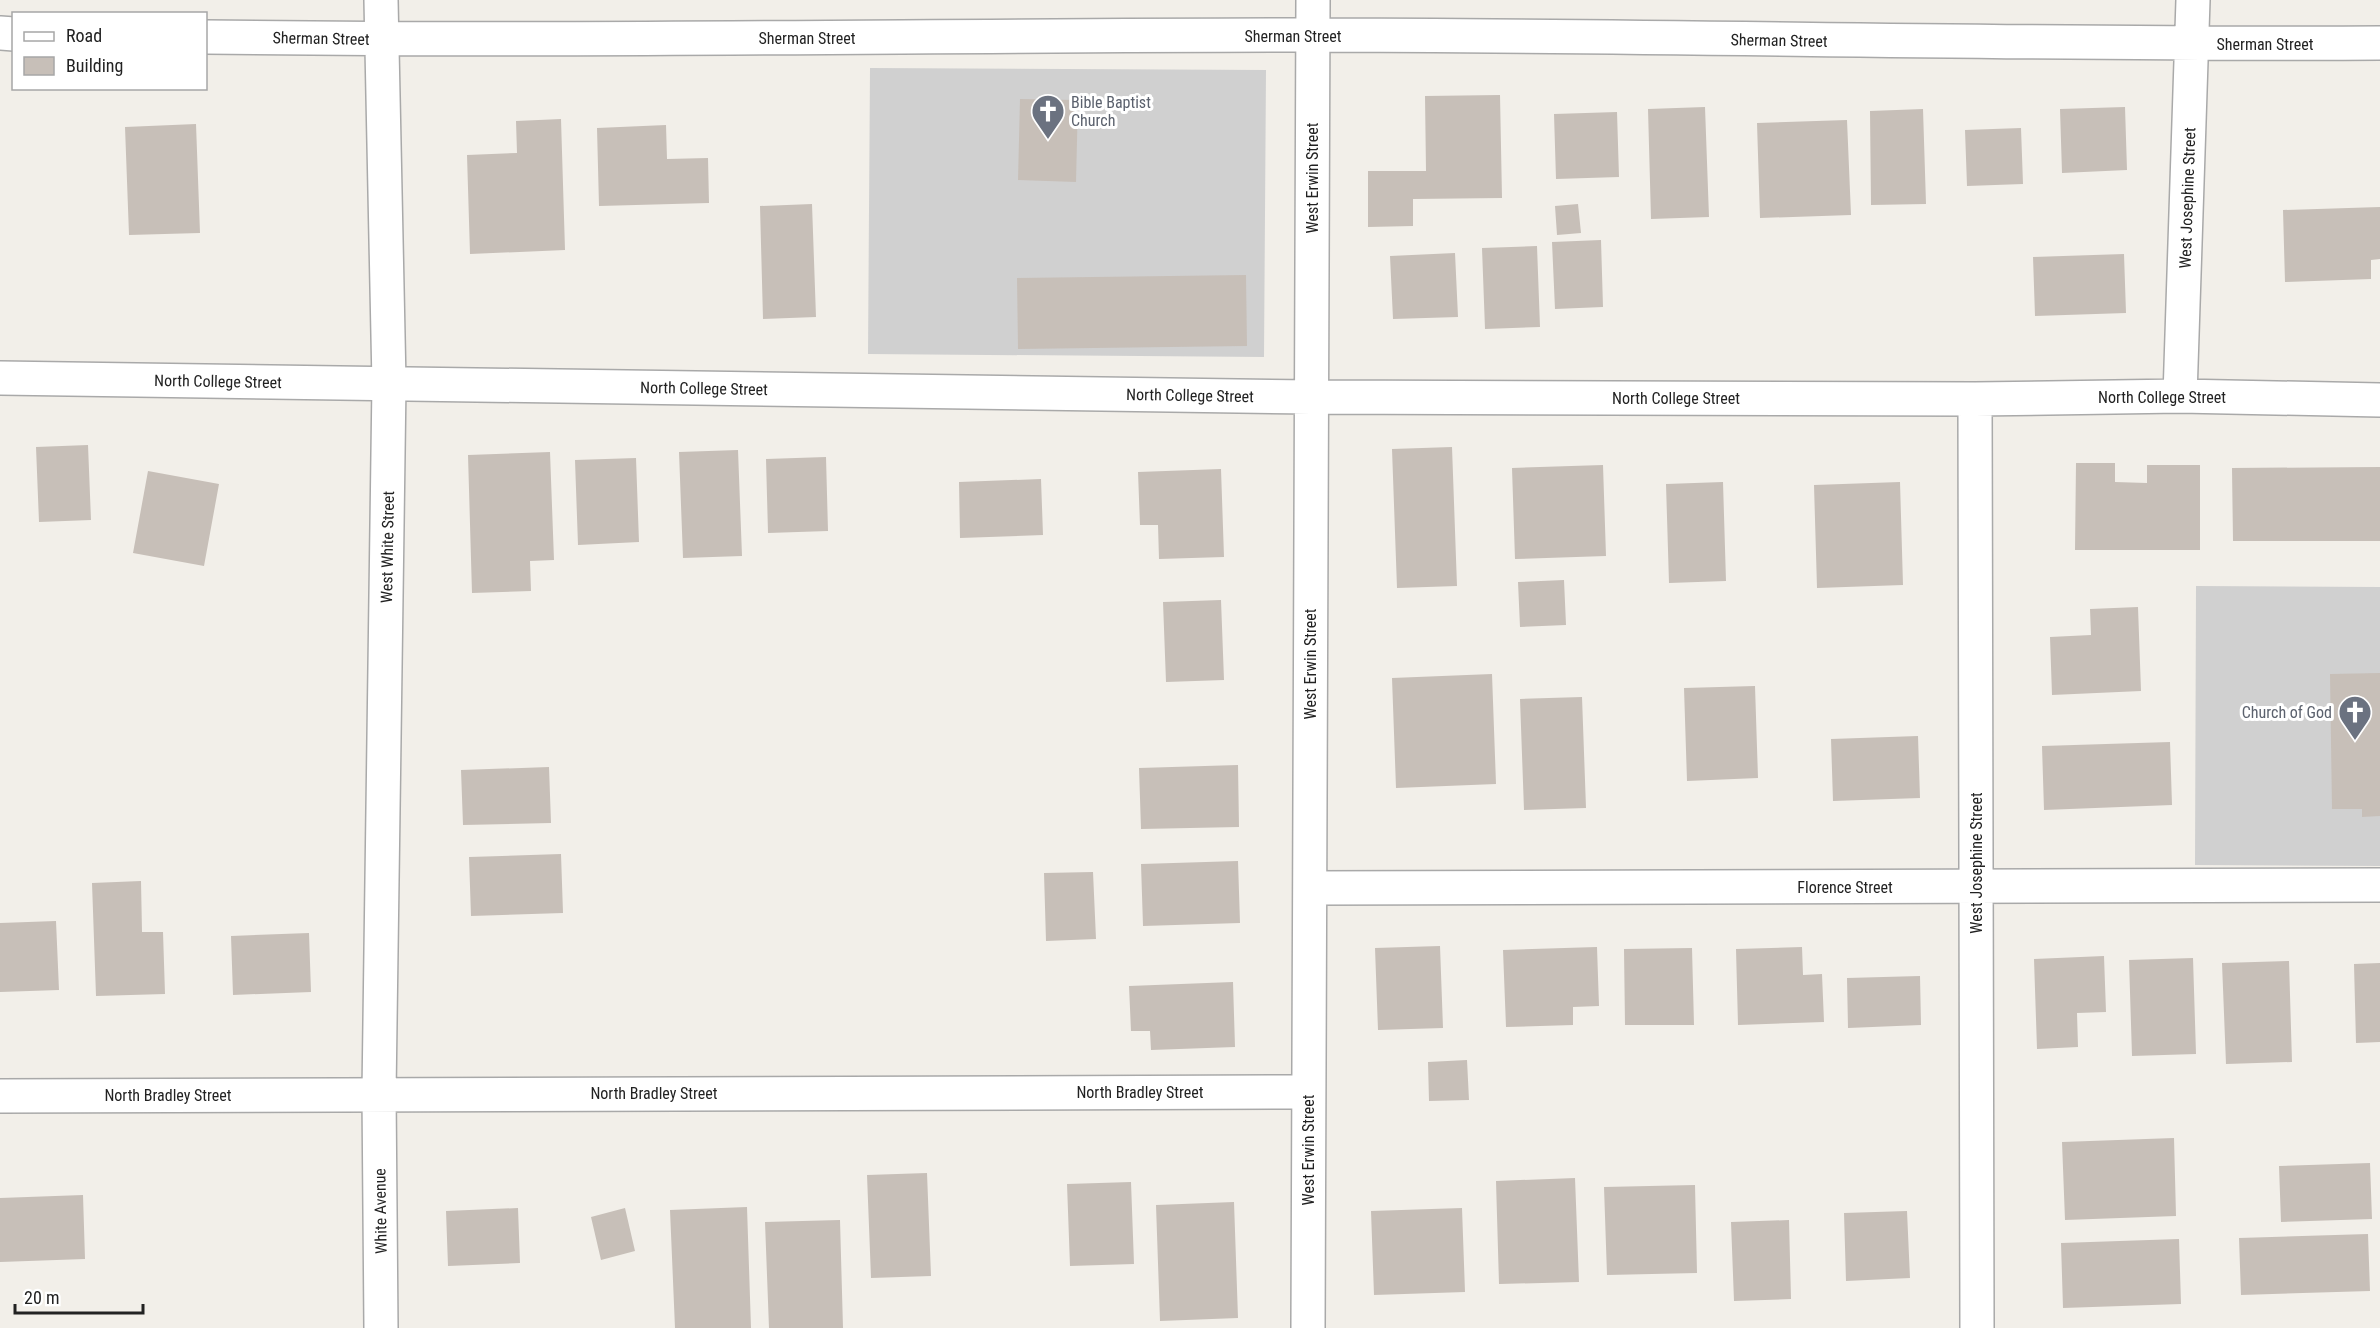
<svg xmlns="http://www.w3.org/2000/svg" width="2380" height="1328" viewBox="0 0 2380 1328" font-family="'Roboto Condensed',sans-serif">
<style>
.religious{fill:#d0d0d0}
.building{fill:#c7bfb8}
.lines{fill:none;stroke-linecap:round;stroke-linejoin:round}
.minor-casing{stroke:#a9a9a9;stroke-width:36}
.minor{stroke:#fff;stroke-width:33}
.labels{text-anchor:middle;stroke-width:6;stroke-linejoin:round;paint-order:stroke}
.street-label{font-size:16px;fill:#222;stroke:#fff}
.worship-label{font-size:16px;fill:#5b616d;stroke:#fff;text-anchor:start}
</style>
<rect width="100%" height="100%" fill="#f2efe9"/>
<path class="religious" d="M870 68 1266 70 1264 357 868 354Z
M2196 586 2380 587V866L2195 865Z"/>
<path class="building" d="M1500 95 1502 198 1413 199V226L1368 227V171H1426L1425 96Z
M1020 99 1078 100 1076 182 1018 180Z
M1705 107 1709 217 1651 219 1648 109Z
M2125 107 2127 170 2062 173 2060 109Z
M1923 109 1926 204 1871 205 1870 111Z
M1617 112 1619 177 1556 179 1554 114Z
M561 119 565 250 470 254 467 155 517 153 516 121Z
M1847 120 1851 215 1760 218 1757 123Z
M196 124 200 233 129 235 125 127Z
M666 125 667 159 708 158 709 203 599 206 597 128Z
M2021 128 2023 184 1967 186 1965 130Z
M812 204 816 317 763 319 760 206Z
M1578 204 1581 233 1557 235 1555 206Z
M2380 207V259L2371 260V279L2285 282 2283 210Z
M1601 240 1603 307 1555 309 1552 242Z
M1537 246 1540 327 1485 329 1482 248Z
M1455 253 1458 317 1393 319 1390 256Z
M2124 254 2126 313 2035 316 2033 257Z
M1246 275 1247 346 1018 349 1017 278Z
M88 445 91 520 39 522 36 447Z
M1452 447 1457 586 1397 588 1392 449Z
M738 450 742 556 683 558 679 452Z
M550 452 554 560 530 561 531 591 472 593 468 455Z
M826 457 828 531 768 533 766 459Z
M636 458 639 542 578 545 575 460Z
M2076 463H2115V482L2147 483V465H2200V550H2075Z
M1603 465 1606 556 1515 559 1512 468Z
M2380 467V541H2233L2232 468Z
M1221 469 1224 557 1159 559 1158 525H1140L1138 472Z
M148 471 219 484 204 566 133 553Z
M1041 479 1043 535 960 538 959 482Z
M1723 482 1726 581 1669 583 1666 484Z
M1900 482 1903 585 1817 588 1814 485Z
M1564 580 1566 625 1520 627 1518 582Z
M1221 600 1224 680 1166 682 1163 602Z
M2138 607 2141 691 2052 695 2050 637 2091 635 2090 609Z
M2380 673V816L2362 817V809H2332L2330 674Z
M1492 674 1496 784 1396 788 1392 678Z
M1755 686 1758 778 1687 781 1684 688Z
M1582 697 1586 808 1524 810 1520 699Z
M1918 736 1920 798 1833 801 1831 739Z
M2170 742 2172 805 2044 810 2042 746Z
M1238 765 1239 827 1141 829 1139 768Z
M549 767 551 823 463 825 461 770Z
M561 854 563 913 471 916 469 857Z
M1238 861 1240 923 1143 926 1141 864Z
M1093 872 1096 939 1046 941 1044 873Z
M141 881 142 932H163L165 994 96 996 92 883Z
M56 921 59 990 0 992V923Z
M309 933 311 992 233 995 231 936Z
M1440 946 1443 1028 1378 1030 1375 948Z
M1597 947 1599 1006 1573 1007V1025L1506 1027 1503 950Z
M1802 947 1803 975 1822 974 1824 1022 1738 1025 1736 949Z
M1692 948 1694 1025H1625L1624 949Z
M2104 956 2106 1012 2077 1013 2078 1047 2037 1049 2034 959Z
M2193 958 2196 1054 2132 1056 2129 960Z
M2289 961 2292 1062 2226 1064 2222 963Z
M2380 963V1042L2356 1043 2354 964Z
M1920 976 1921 1025 1848 1028 1847 978Z
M1233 982 1235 1047 1151 1050 1150 1031H1131L1129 986Z
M1467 1060 1469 1100 1429 1101 1428 1062Z
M2174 1138 2176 1216 2065 1220 2062 1142Z
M2370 1163 2372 1219 2281 1222 2279 1166Z
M927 1173 931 1276 871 1278 867 1175Z
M1575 1178 1579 1282 1499 1284 1496 1181Z
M1131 1182 1134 1264 1070 1266 1067 1184Z
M1695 1185 1697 1273 1607 1275 1604 1187Z
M83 1195 85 1259 0 1262V1198Z
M1234 1202 1238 1318 1160 1321 1156 1205Z
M747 1207 751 1328H675L670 1210Z
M518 1208 520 1263 448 1266 446 1211Z
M625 1208 635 1251 601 1260 591 1217Z
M1462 1208 1465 1292 1374 1295 1371 1211Z
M1907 1211 1910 1278 1846 1281 1844 1213Z
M840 1220 843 1328H769L765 1222Z
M1789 1220 1791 1299 1734 1301 1731 1222Z
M2368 1234 2370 1291 2241 1295 2239 1238Z
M2179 1239 2181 1304 2063 1308 2061 1243Z"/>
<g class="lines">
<defs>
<path id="minor" d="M0 33 14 34
M206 37C573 42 941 35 1309 35 1666 35 2023 45 2380 43
M0 378 1311 397 1975 399 2180 396 2380 400
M2180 396 2193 0
M1975 399 1977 1328
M1310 888 2380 885
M0 1096 1308 1092
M381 1328 379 1093 389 383 381 0
M1308 1328 1313 0"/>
</defs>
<use href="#minor" class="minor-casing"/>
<use href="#minor" class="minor"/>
</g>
<defs>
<symbol id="church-pin" viewBox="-11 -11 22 30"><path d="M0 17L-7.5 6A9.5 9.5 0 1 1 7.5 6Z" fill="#6b7280" stroke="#fff"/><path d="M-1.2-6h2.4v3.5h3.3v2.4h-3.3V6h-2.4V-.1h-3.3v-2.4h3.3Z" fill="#fff"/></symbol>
</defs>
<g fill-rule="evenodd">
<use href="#church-pin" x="1029" y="92" width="38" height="52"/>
<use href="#church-pin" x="2336" y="693" width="38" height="52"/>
</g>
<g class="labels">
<g class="street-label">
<text x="1293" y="42">Sherman Street</text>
<text transform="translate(321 38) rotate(1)" y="6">Sherman Street</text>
<text x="807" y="44">Sherman Street</text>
<text transform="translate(1779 40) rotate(1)" y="6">Sherman Street</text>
<text x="2265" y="50">Sherman Street</text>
<text transform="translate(1312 178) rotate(-90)" y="6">West Erwin Street</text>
<text transform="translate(2187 198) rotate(-88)" y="6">West Josephine Street</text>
<text transform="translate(218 381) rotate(1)" y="6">North College Street</text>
<text transform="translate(704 388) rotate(1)" y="6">North College Street</text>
<text transform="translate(1190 395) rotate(1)" y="6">North College Street</text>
<text x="2162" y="403">North College Street</text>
<text x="1676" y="404">North College Street</text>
<text transform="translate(387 547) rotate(-89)" y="6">West White Street</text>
<text transform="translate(1310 664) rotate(-90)" y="6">West Erwin Street</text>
<text transform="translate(1976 863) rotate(-90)" y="6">West Josephine Street</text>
<text x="1845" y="893">Florence Street</text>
<text x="1140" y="1098">North Bradley Street</text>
<text x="654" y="1099">North Bradley Street</text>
<text x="168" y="1101">North Bradley Street</text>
<text transform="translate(1308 1150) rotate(-90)" y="6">West Erwin Street</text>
<text transform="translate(380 1211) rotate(-91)" y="6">White Avenue</text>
</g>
<g class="worship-label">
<text x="1071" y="108">Bible Baptist<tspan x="1071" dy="18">Church</tspan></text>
<text x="2332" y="718" text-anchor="end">Church of God</text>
</g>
</g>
<rect x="12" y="12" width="195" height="78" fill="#ffffff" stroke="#a7a7a7" stroke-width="1.5"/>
<rect x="24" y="32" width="30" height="9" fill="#ffffff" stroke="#a7a7a7" stroke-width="1.5"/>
<text x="66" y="42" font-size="18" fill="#222222">Road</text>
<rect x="24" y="57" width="30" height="18" fill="#c7bfb8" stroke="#a7a7a7" stroke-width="1.5"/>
<text x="66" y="72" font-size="18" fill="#222222">Building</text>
<path d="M15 1304v9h128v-9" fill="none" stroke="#222222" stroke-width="3"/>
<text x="24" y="1304" font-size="18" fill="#222222" stroke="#ffffff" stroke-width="4.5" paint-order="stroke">20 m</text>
</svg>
